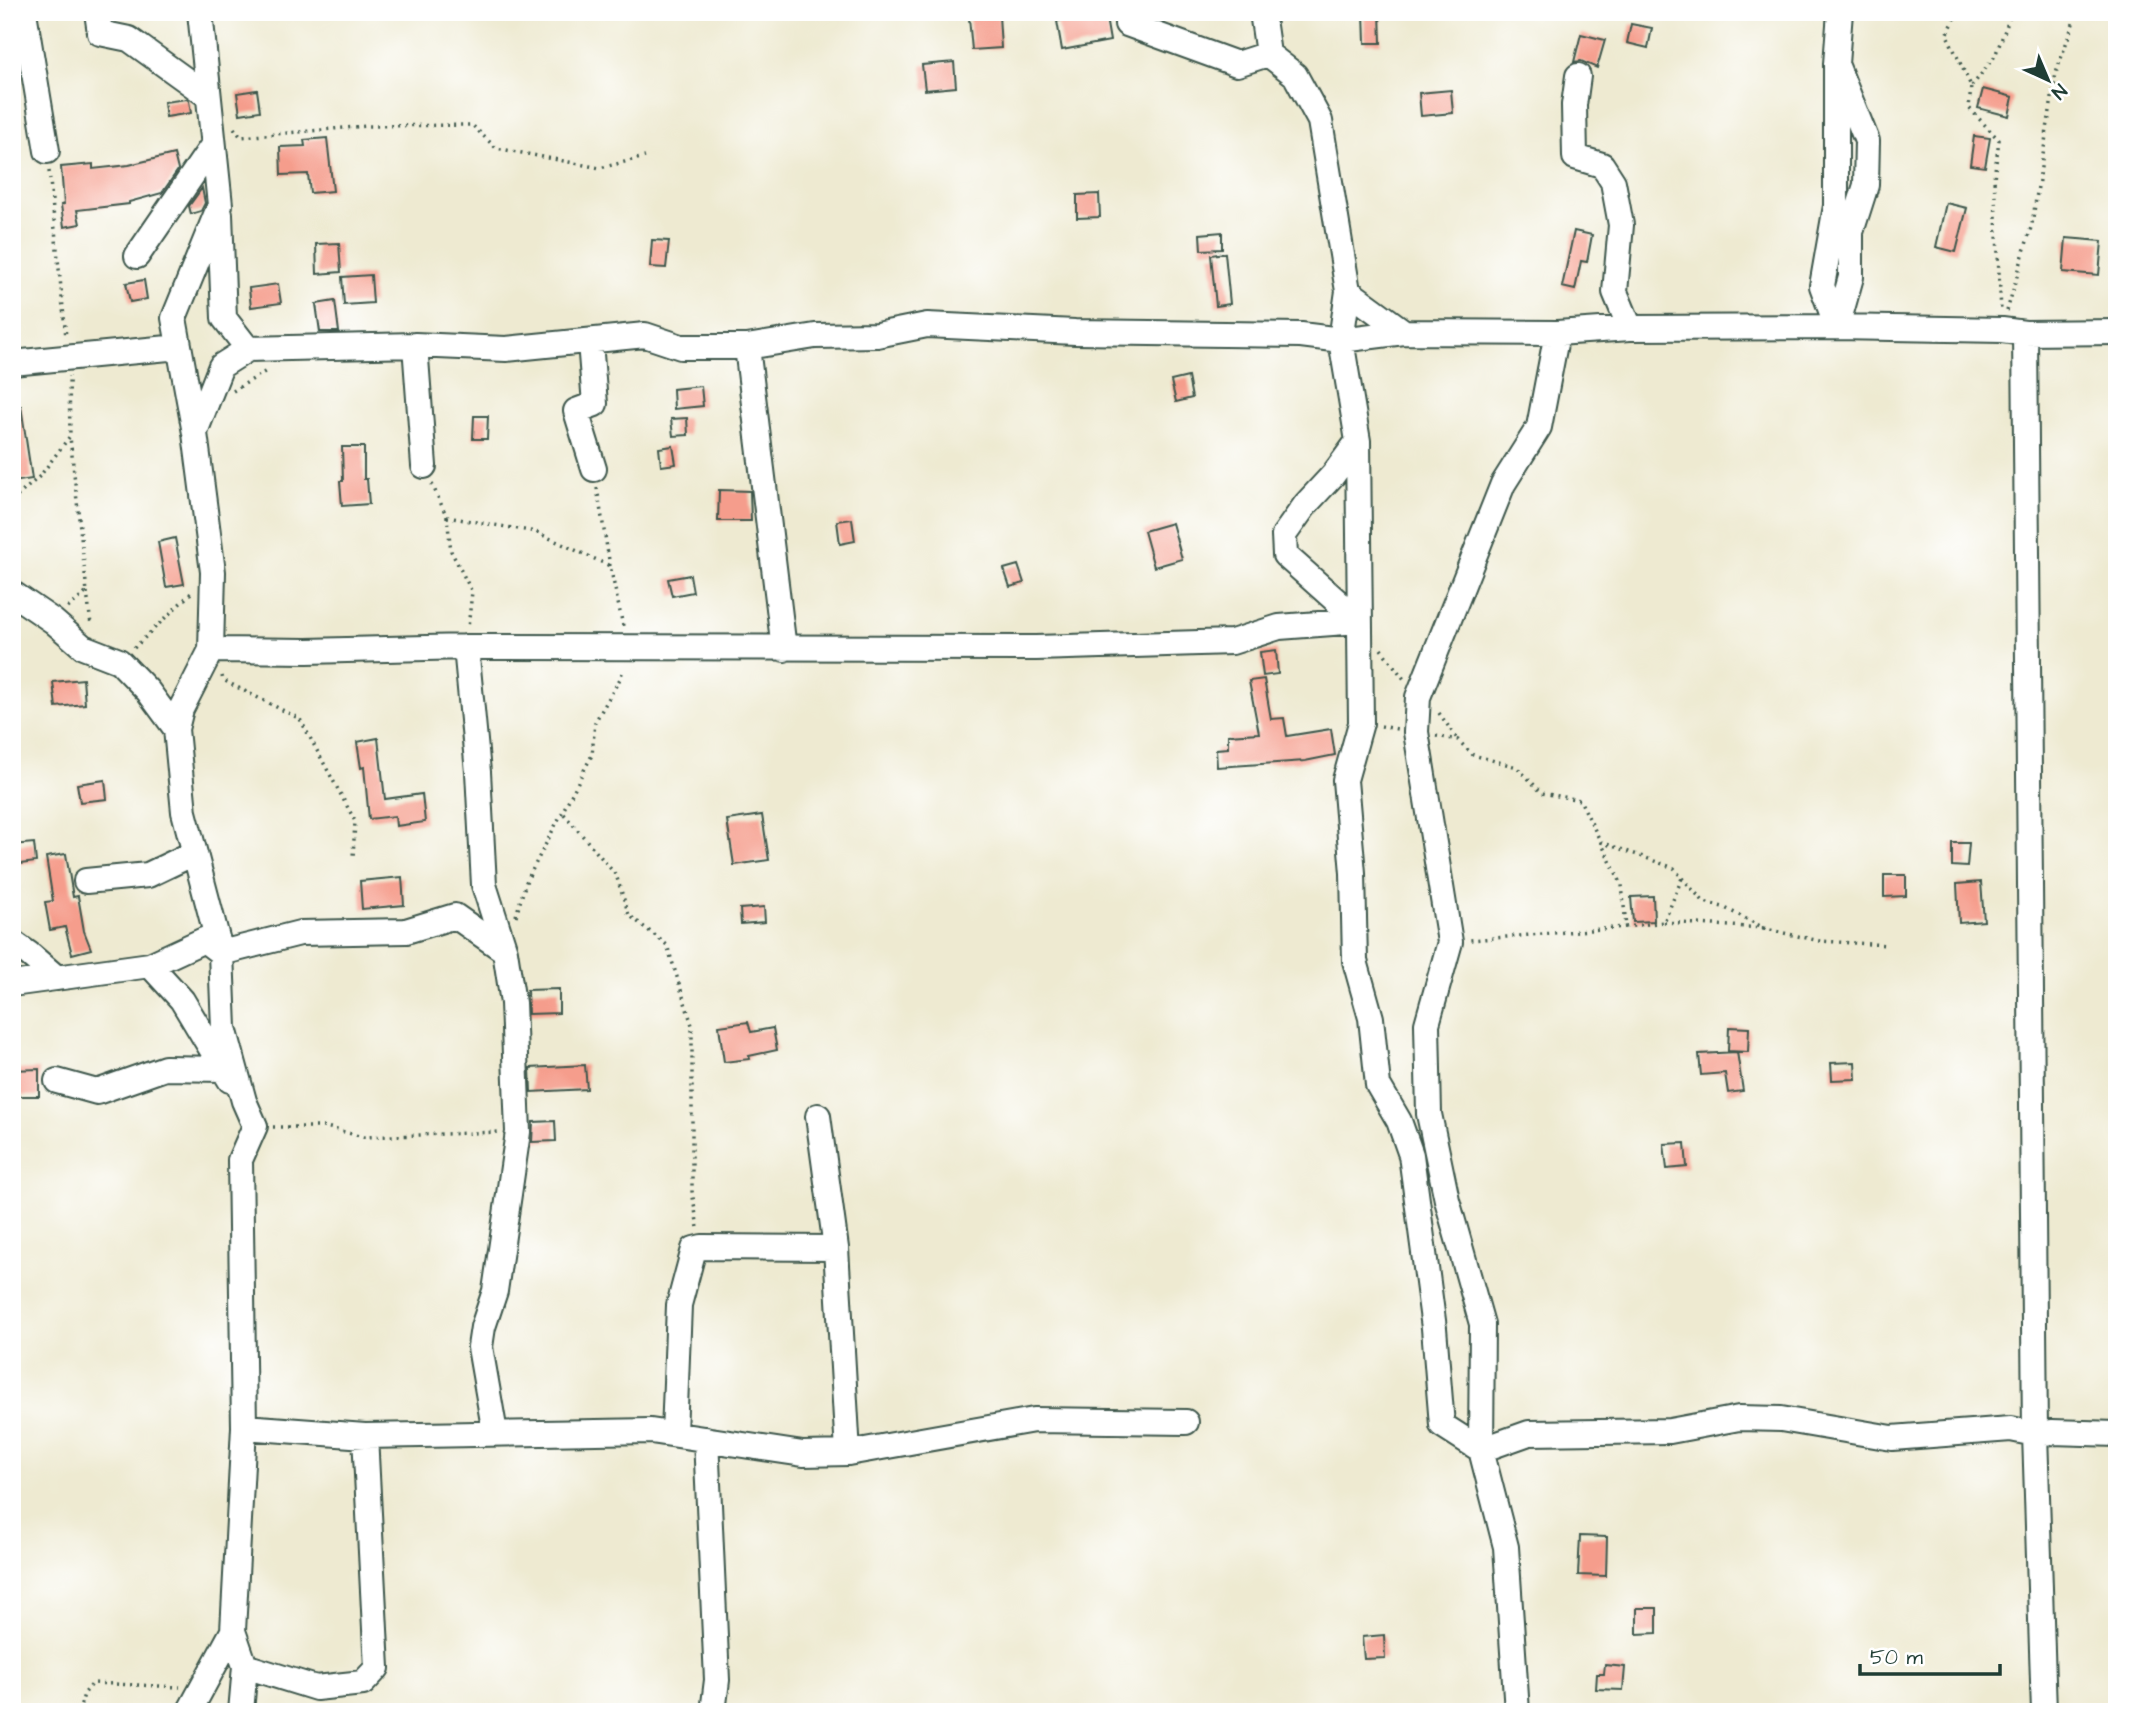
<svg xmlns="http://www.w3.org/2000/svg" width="2129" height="1724" viewBox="0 0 2129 1724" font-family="'Architects Daughter',sans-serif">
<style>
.building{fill:#f59d8c}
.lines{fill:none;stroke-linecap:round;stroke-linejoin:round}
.minor-casing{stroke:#3e574c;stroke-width:28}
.path{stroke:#3e574c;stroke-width:3.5;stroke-dasharray:2 5;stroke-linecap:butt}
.minor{stroke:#fff;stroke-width:24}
</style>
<rect width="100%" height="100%" fill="#fff"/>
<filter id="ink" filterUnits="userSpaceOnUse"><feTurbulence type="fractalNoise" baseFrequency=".0143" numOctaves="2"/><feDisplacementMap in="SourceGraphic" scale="14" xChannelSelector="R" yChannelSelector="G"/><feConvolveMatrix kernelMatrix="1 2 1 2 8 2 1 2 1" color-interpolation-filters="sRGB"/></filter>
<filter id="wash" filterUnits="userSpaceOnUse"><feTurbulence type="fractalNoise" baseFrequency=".00686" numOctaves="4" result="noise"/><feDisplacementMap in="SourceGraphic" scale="28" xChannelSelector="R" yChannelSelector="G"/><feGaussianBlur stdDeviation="1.57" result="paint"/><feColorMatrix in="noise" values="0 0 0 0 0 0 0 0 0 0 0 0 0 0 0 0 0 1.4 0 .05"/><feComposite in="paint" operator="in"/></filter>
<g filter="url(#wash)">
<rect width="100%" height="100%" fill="#eeead1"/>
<g id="blocks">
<path class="building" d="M1105 12 1110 41 1062 50 1057 21Z
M1380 12 1381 43H1365L1364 13Z
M999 15 1001 48 972 50 969 18Z
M1631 24 1652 28 1648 48 1627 43Z
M1581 34 1605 40 1597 68 1581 61 1574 62Z
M954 62 956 87 925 90 922 65Z
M1983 89 2013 97 2009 116 1978 108Z
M257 90 260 111 240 114 237 93Z
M1451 90 1453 113 1421 116 1419 93Z
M187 99 189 101 191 113 166 117 164 102Z
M1974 136 1990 138 1985 167 1970 165Z
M327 138 333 191 310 193 308 174 281 175 280 147 305 146 304 140Z
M174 154 178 170 162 193 129 202V204L77 210 80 224 64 227 61 205 64 204 61 167 93 164V169L129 165Z
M202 188 205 203 201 211 191 214 189 206Z
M1099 194 1100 217 1077 218V195Z
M1946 203 1967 208 1956 252 1936 247Z
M1574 231 1592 235 1587 262 1581 261 1575 290 1562 287Z
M1222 232V249L1201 250 1200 234Z
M2066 238 2102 241 2099 275 2063 272Z
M652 240 669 241 666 268 650 267Z
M339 243 341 272 317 274 316 244Z
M1225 253 1230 304 1216 306 1211 255Z
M371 275 373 303 344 305 342 277Z
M144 280 147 299 130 302 126 283Z
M278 284 281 303 251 307 249 288Z
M335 301 339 332H320L316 304Z
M1188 377 1192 398 1176 402 1171 381Z
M701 386 703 406 674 409 673 389Z
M21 406 32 479 12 482V407Z
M474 416H488L487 439H473Z
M687 418 688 435 673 436 671 419Z
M673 446 676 464 661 466 659 448Z
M342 447H364V479H367L369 504 342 506 340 481H343Z
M719 490 750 491 751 521H718Z
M852 519 855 541 840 544 837 521Z
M1172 523 1182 559 1154 567 1144 531Z
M175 538 184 584 166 587 158 542Z
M1018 565 1024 583 1010 587 1004 569Z
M690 575 693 592 672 596 668 579Z
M1276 650 1278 674 1263 676 1260 652Z
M83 679 85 704 56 707 53 682Z
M1264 679 1271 719 1284 718 1287 736 1331 729 1335 755 1305 761 1217 767 1216 749 1228 748V735L1259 733 1249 681Z
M378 738 385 799 422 794 425 822 396 826 395 816 369 819 364 767 361 768 357 742Z
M105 780 107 799 80 802 77 784Z
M762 815 769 860 734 865 727 820Z
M34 843 36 862 12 865V845Z
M1952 843H1969L1967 867 1952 866Z
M66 854 73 897 78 896 84 931 91 949 72 954 65 927 50 930 45 902 53 901 46 857Z
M1884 875H1906V896L1884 897Z
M402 877 404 905 362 909 360 881Z
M1981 882 1984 921 1959 923 1957 884Z
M1653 896 1654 921 1633 922 1631 897Z
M764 907 765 922 741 924 740 909Z
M559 989V1013L528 1014 527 990Z
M748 1022 751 1032 773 1028 777 1050 749 1056 750 1059 724 1062 719 1026Z
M1729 1027 1749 1028 1748 1052 1728 1051Z
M1737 1052 1743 1091 1728 1093 1725 1073 1701 1075 1699 1054Z
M1855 1062 1856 1079 1832 1080 1831 1063Z
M585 1065 587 1089 531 1092 530 1068Z
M39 1069V1096H12V1070Z
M555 1121 556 1141 532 1142 533 1122Z
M1685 1143 1687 1167 1667 1169 1664 1144Z
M1580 1536 1607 1537 1606 1576 1578 1575Z
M1637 1608H1657V1633L1637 1634Z
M1384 1635 1385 1658 1364 1659 1362 1637Z
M1605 1665 1625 1667 1623 1690 1596 1689 1597 1674H1604Z"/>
</g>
</g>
<g filter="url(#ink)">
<use href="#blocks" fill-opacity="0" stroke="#3e574c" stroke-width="2"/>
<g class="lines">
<defs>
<path id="minor" d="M24 12 47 151
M97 12 100 33 129 39 208 96
M200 12 220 205 174 318 195 433 213 572 211 650 181 709 176 729 184 812 221 953 224 1028 244 1101 255 1126 240 1160 244 1427 233 1631 245 1666 241 1712
M1262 12 1268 54 1295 75 1320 121 1348 291 1341 340 1358 441 1361 723 1345 780 1353 873 1355 961 1371 1018 1378 1085 1399 1121 1411 1155 1434 1328 1442 1425 1481 1450 1506 1547 1517 1712
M1127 24 1237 64 1268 54
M1836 64 1867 141 1866 185 1851 232V277L1837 327 1822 286 1836 206V64L1840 12
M1578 76 1574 105 1575 157 1602 165 1613 182 1621 225 1615 292 1630 328
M220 214 224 318 248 349
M137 256 213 145
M1404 332 1557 333 1630 328 1837 327 2002 330 2025 333 2117 332
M1557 333 1539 427 1503 484 1418 697 1416 732 1450 942 1427 1024 1429 1114 1447 1200 1482 1324 1481 1450 1529 1433 1670 1431 1739 1418 1781 1419 1892 1438 2011 1429 2035 1434 2025 333
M590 342 595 404 576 411 594 469
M415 345 424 466
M747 347 784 649
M12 363 179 347
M195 432 221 366 248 349 415 345 506 349 645 335 681 347H747L815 336 877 335 927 325 1075 332 1301 335 1341 340 1404 332 1348 291
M1358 441 1333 475 1306 504 1284 535 1285 555 1359 621
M12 593 53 621 83 647 119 661 148 691 176 729
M466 647 478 772 484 885 505 951 513 1003 518 1132 495 1291 483 1327 480 1347 495 1433
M211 650 307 651 466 647 1036 648 1232 642 1279 627 1359 621
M86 881 148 875 194 853
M12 942 29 954 57 978
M150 965 182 1000 230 1080
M12 984 150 965 204 940 221 953 300 933 406 931 455 916 505 951
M57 1081 97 1092 165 1068 223 1069
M818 1116 836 1248 848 1453
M244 1427 365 1436 651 1431 803 1454 848 1453 1034 1420 1186 1422
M674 1434 679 1305 694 1249 702 1247 836 1248
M706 1439 717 1680 713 1712
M245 1666 316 1688 363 1683 377 1668 365 1436
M189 1712 233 1631
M2044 1712 2035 1434 2052 1432 2117 1434"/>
</defs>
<use href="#minor" class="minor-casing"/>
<path class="path" d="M1958 12 1947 35 1971 86 1969 108 1999 140 1994 178 2001 311
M1972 86 1995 56 2010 17 2007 12
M234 128 241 137 367 126 472 125 496 148 600 168 645 157
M49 171 66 337
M2007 311 2032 224 2056 73 2077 12
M233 391 268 370
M432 484 447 517 451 551 472 592 468 628
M597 488 610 566
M12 501 40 476 70 436 69 376
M447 517 536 532 610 566 623 626
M87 592 91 625
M68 608 87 592 70 437
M134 648 191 593
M1381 649 1404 679
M222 676 223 680 300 719 355 821 353 857
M1439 713 1458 740
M1381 726 1397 729
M1436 736 1458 740 1473 755 1517 767 1542 793 1580 800 1622 885 1626 927 1470 940
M564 814 616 875 629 915 667 945 692 1025V1191L698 1228
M1601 842 1674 868 1682 878 1664 922 1626 927
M1682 878 1704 902 1723 907 1766 929 1820 941 1888 945
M516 916 526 882 592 755 595 722 621 677 623 668
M1664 922 1764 928
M273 1127H326L363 1137 499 1132
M79 1712 84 1694 93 1683 180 1687"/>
<use href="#minor" class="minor"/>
</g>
</g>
<rect width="2129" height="1724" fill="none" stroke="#fff" stroke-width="42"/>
<g transform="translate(2048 80) rotate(136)" stroke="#ffffff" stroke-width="5" paint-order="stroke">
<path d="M0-5L12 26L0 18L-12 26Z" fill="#1f3d34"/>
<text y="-10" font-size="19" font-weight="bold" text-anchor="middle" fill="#1f3d34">N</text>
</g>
<path d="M1860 1664v10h140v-10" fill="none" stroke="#1f3d34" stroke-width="3.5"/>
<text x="1870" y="1664" font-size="21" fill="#1f3d34" stroke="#ffffff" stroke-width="5" paint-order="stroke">50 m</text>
</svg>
